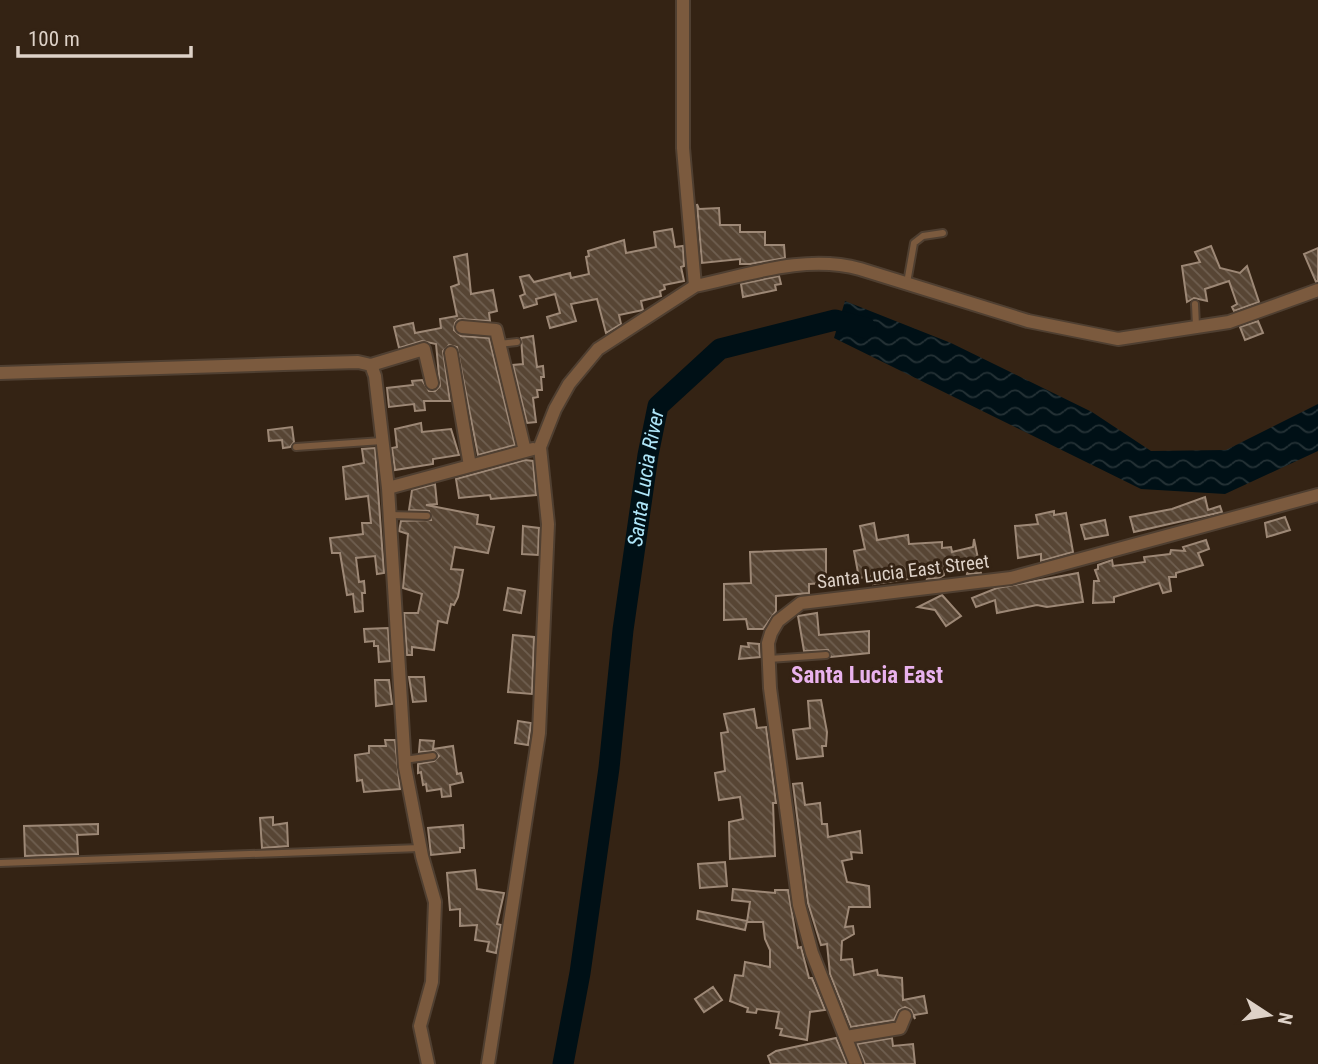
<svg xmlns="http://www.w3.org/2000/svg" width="1318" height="1064" viewBox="0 0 1318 1064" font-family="'Roboto Condensed',sans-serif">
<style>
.water{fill:url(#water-waves)}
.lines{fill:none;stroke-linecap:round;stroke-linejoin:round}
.river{stroke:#001016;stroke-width:21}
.building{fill:url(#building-back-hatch);stroke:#9d8876;stroke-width:2}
.lane-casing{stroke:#4f3f31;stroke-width:10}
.street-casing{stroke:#4f3f31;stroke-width:16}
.lane{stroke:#7b5a3e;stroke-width:6}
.street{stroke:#7b5a3e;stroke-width:12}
.labels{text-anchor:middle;stroke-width:6;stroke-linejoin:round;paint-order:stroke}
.street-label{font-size:19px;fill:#ded2c8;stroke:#342314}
.water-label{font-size:21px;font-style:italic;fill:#afe6f9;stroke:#342314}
.quarter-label{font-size:23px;font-weight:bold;fill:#e9b2ed;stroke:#342314}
</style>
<defs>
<pattern id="water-waves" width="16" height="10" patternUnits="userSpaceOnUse" patternTransform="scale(1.75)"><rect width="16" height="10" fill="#001016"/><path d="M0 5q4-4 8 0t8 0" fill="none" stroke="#253236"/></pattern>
<pattern id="building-back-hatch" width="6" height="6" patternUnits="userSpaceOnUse" patternTransform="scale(1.75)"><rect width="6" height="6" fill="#574534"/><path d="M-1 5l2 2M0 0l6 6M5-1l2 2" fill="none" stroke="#6f5f50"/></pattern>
</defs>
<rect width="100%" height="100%" fill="#342314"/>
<path class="water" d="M845 301 951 343 1092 412 1151 451 1226 450 1318 404V451L1225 494 1141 489 834 338Z"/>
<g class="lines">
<path class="river" id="s1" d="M563 1064 580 973 609 768 623 630 648 455 658 406 720 349 835 320 866 328"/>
</g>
<path class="building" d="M697 204 699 209 719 208 720 225H740V232H765V245H784L785 258 750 264H740V259L702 263Z
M672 229 675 247 683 246 684 266 681 267 684 281 664 285 665 289 660 291 661 296 641 301 643 310 619 315 621 324 606 333 597 299 571 304 576 321 550 328 547 317 560 313 555 294 536 299 537 304 524 308 520 296 525 294 520 277 529 275 534 282 570 273 571 278 589 274 586 257 589 256 588 251 624 240 626 253 656 247 654 232Z
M1211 246 1220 268 1240 273 1247 266 1259 302 1234 311 1232 307 1237 304 1229 281 1205 289 1207 301 1194 298 1187 302 1182 266 1200 262 1195 252Z
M1318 248V281L1316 282 1304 254Z
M467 254 471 294 493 290 497 311 489 313 490 321 459 319 455 323 454 330 461 336 489 338 515 445 478 455 457 347 449 345 443 351 450 401H424L425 410 415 411 414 404 389 407 387 388 413 385 412 381 422 380 429 391H435L440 386 436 344 422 341 399 348 394 327 413 323 415 333 441 328 440 319 457 316 451 287 459 284 454 257Z
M779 276 781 284 775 285 776 290 743 297 741 284Z
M1258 321 1263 333 1245 340 1240 327Z
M533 336 537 367 543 366 544 377H541L542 390H537L538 397 533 398 536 422 527 423 513 365 523 364 521 338Z
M421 423 422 432 451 429 459 455 433 459V464L395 470 392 448 397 447 395 429Z
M292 427 294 442 290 447 283 448 282 440 269 441 268 430Z
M375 448 384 573 377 574 375 556 356 558 359 582 364 581 365 593H362L363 611 355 612 353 594 347 595 340 553H332L330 538 363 534 362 523H371L368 496 346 499 343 467 364 463 362 449Z
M525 460 533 461 536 495 491 499 490 495 459 498 456 479Z
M435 484 437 504 426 505 478 515 477 524 494 527 488 553 455 547 451 569 463 570 458 597 454 605 451 604 447 623 438 621 434 650 412 647V655H407L404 613H418L422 594 403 588 408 534 399 531 401 521 431 520 429 511 409 510 412 490Z
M1205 497 1208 510 1220 506 1222 512 1134 532 1130 517 1172 509Z
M1054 511V515L1066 513 1073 552 1041 561V554L1018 558 1015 526 1038 524 1036 515Z
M1285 517 1290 530 1267 537 1265 523Z
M1105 520 1108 535 1085 539 1081 525Z
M874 523 877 540 908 535 909 544 942 542V548L951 547 952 552 973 547 974 539 981 573 967 574 969 565 943 571 944 575 939 578 927 579 928 576 873 584 872 576 859 578 854 551 865 549 860 526Z
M523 526 539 528 538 555 522 554Z
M1206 540 1209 549 1198 553 1203 565 1176 573V577H1169L1171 591 1163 593 1159 583 1114 597V602L1093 603 1094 581H1099L1095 570 1098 569V565L1112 560 1113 566 1145 562 1144 557 1170 554 1171 550 1185 551 1183 547Z
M826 549V583L809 584V593L776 596V611L763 629H748L746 619 724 620V584L751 583 750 552Z
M1078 573 1083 602 1047 607 1037 605 997 613 995 600 976 607 972 598 997 588Z
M508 588 525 591 521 613 504 610Z
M942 595 961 616 946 626 935 610 918 607Z
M817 613 819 635 869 631V653L831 657 828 650 804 651 798 616Z
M388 628 390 661 379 662 378 646H374V641L365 642 364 629Z
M513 635 534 637 532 694 508 692Z
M748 643 759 644 760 657 739 659 741 646 749 647Z
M409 677H424L426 701 413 702Z
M375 680H389L392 704 376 706Z
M821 700 827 732 826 746H822L823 756 797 759 793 730 810 728 808 701Z
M754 709 757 728 766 727 776 803H773L775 856 730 859 729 822 743 819 740 797 719 800 715 773 725 771 721 733 728 732 724 714Z
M518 721 531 723 528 745 515 743Z
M385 740H395L400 789 364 792 362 780 357 781 355 755 369 753V746H386Z
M420 740 434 741 433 749 453 746 457 774 461 773 463 782 450 785 451 796 442 797 441 789 427 791 426 784 423 785 421 772 418 773V764L434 761 439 756 434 751 419 752Z
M802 783 805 805 820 803 822 824H827L828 837 860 831 862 853 851 852 852 859 842 861 847 882 869 886 870 907H849L845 927 853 926 854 934 842 941 841 960 852 959 854 975 877 970 878 975 902 978 903 1000 924 996 927 1013 914 1015 915 1019 911 1010 905 1007 899 1010 894 1020 851 1027 830 974 827 944 821 945 808 903 793 784Z
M273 817V825L287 823 288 846 262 848 260 818Z
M98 824V834L77 835 78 854 25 856 24 826Z
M463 825 464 848H460V852L431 855 428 828Z
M725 862 727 886 700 888 698 864Z
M475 870 477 889 504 893 497 924 501 925 496 953 487 951 489 942 475 940 477 925 460 926V909L450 910 447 873Z
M733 889 775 893V890H788L798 948 801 947 809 978H812L825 1010 810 1012 807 1040 780 1035 782 1029 776 1028 779 1012 757 1009 756 1013 747 1012 748 1008 730 1001 735 975 743 976 745 962 770 967V950L765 939 763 922H747L750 902 732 900Z
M698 911 747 921 745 930 697 919Z
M713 987 722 1000 704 1012 695 999Z
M836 1038 847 1064H771L768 1056 776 1051Z
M892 1038 893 1046 913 1044 915 1064H865L857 1044Z"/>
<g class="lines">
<defs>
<path id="lane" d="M907 283 914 243 923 236 943 233
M1195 304 1196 326
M499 344 517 342
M296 447 382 441
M390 515 427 516
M769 659 826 655
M404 760 433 756
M0 863 420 848"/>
<path id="street" d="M695 286C748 275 805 254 860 269L1028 321 1118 339 1229 322 1318 290
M462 327 496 330 525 451
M451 353 470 466
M371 365 424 349 432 383
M0 373 284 364 358 362 371 365 375 376 388 488 405 767 422 856 435 902 432 982 420 1026 428 1064
M388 488 533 449
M846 1037 900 1028 905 1016
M488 1064 539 733 548 524 540 447 555 409 569 384 598 349 695 286 683 148V0
M856 1064 812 953 799 905 770 688 768 643 771 633 778 621 801 603 1011 578 1318 495"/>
</defs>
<use href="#lane" class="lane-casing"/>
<use href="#street" class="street-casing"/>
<use href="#lane" class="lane"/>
<use href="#street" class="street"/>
</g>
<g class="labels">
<g class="street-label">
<text transform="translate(903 571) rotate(-7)" y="7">Santa Lucia East Street</text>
</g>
<g class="water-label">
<text dy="7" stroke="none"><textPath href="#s1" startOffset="592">Santa Lucia River</textPath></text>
</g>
<g class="quarter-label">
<text x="867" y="683">Santa Lucia East</text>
</g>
</g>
<g transform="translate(1269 1015) rotate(102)" stroke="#342314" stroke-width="5" paint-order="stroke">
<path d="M0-5L12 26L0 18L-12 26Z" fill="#ded2c8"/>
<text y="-10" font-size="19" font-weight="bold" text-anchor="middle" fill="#ded2c8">N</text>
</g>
<path d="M18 46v10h173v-10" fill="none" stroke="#ded2c8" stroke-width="3.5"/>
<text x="28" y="46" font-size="21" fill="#ded2c8" stroke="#342314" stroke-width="5" paint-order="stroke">100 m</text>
</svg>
